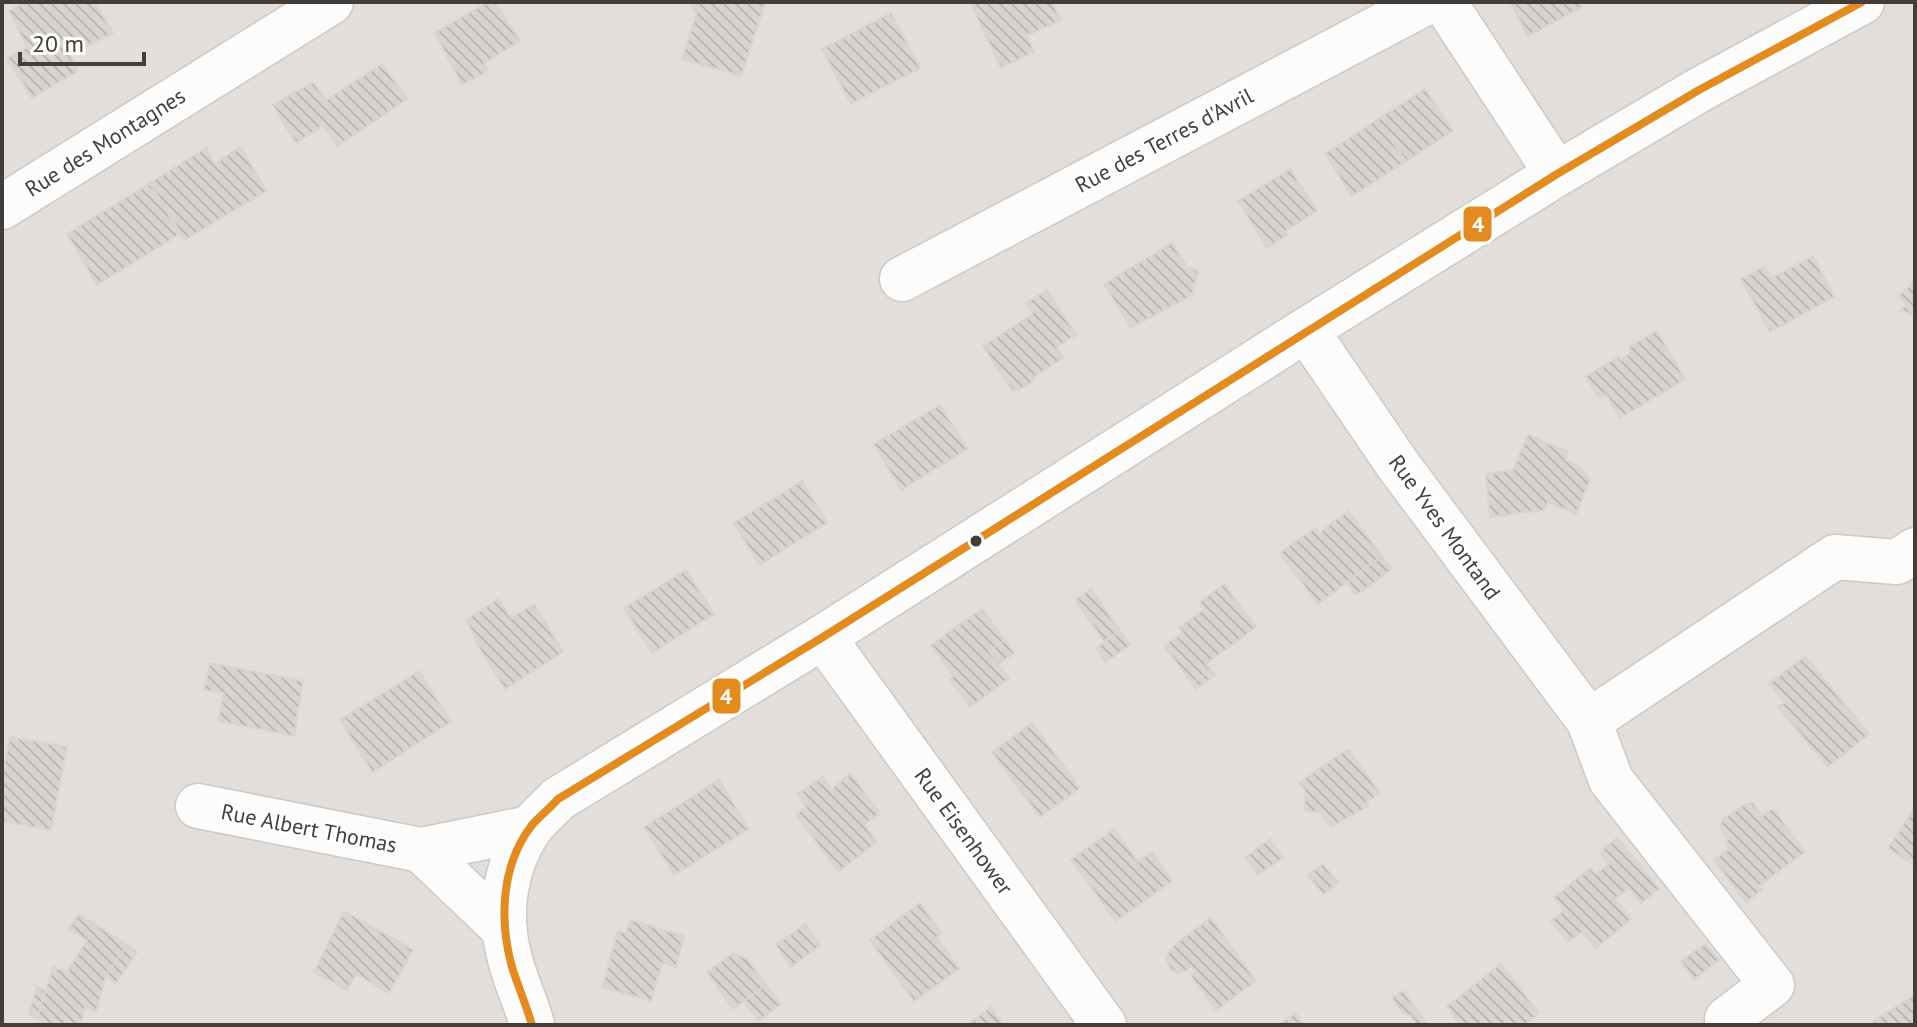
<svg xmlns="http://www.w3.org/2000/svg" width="1917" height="1027" viewBox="0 0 1917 1027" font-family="'PT Sans',sans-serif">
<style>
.residential{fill:#e3ded9}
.building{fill:url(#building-back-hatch);stroke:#d8d4d0;stroke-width:2}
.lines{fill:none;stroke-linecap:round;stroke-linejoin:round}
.minor-casing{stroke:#ccc9c7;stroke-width:47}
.minor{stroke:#fdfcfc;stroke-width:44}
.bus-1-casing{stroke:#fff;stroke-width:14}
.bus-1{stroke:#e48b1f;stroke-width:8}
.bus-dot{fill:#453e38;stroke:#fff;stroke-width:3}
.labels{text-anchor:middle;stroke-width:6;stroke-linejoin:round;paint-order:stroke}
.street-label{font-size:22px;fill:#453e38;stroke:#fff}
.line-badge{stroke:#fff;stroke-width:3}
.badge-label{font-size:22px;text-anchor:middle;font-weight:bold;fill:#fff}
</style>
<defs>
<pattern id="building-back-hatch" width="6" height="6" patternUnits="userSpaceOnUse" patternTransform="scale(2)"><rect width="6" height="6" fill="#d8d5d1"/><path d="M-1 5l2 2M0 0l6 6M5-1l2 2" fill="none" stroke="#bbb8b4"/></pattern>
</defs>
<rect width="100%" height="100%" fill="#f0edea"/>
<path class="residential" d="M2 2H1915V1025H2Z"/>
<path class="building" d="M25 2H95L113 33 70 54 78 71 32 98 7 58 27 47 9 11Z
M488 2H495L520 41 484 63 488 71 462 85 435 33Z
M696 2 765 3 741 76 682 59 697 13 691 6Z
M970 2H1052L1061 20 1027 35 1034 52 1001 68Z
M1510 2H1579L1582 7 1528 36Z
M891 13 920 68 851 104 822 49Z
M382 64 407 99 337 146 324 125 296 143 273 105 313 82 326 100Z
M1425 89 1453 131 1406 161 1377 120Z
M1377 120 1406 161 1352 196 1325 154Z
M241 147 266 191 185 240 150 183 206 148 214 164Z
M1290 169 1317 211 1285 231 1287 235 1267 248 1238 201Z
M150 183 180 234 97 285 67 234Z
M1172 243 1187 267 1198 271 1192 295 1131 328 1104 284Z
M1813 256 1834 297 1770 332 1741 279 1765 266 1771 278Z
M1915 280V315L1900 311 1906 304 1899 296Z
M1047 290 1076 335 1056 347 1063 358 1035 376 1034 381 1018 390H1012L983 346 1033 314 1026 303Z
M1657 331 1685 379 1620 418 1606 394 1599 398 1586 376 1619 357 1621 360 1632 352 1629 347Z
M940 405 967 449 901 490 874 444Z
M1528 435 1568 452 1565 460 1579 466 1590 480 1576 514 1548 502 1544 510 1490 517 1486 474 1513 470Z
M802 481 827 523 759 565 734 523Z
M1348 511 1382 556 1318 604 1280 553 1315 528 1319 533Z
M1382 556 1392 569 1356 595 1347 582Z
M686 570 714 614 652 653 624 608Z
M1224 584 1256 627 1206 664 1211 670 1192 683 1164 646 1183 633 1179 628 1204 609 1200 602Z
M1091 589 1120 631 1104 641 1075 600Z
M498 599 511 618 534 604 563 652 505 689 475 641 477 640 466 620Z
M982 609 1005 640 989 651 1009 678 970 707 950 680 953 676 931 645Z
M1120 631 1130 645 1106 662 1096 648Z
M1005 640 1014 653 999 664 989 651Z
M1805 656 1869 734 1828 767 1778 707 1785 702 1769 684Z
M210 663 303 681 294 736 218 721 224 693 204 690Z
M1211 670 1215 675 1196 689 1192 683Z
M419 671 451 722 372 772 340 720Z
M1032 723 1080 788 1040 817 992 752Z
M10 737 67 747 51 830 2 821V777Z
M1348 749 1380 793 1366 803 1368 806 1331 827 1320 812 1305 811V790L1299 783Z
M851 774 880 813 864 824 877 842 838 872 796 814 806 807 798 794 823 777 831 789Z
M719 780 749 829 674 875 644 827Z
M1753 803 1762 816 1773 808 1805 852 1759 886 1762 890 1746 902 1714 860 1729 849 1725 842 1728 840 1720 828 1722 820 1745 804Z
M1915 808V866L1888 848Z
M1114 829 1138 862 1152 852 1172 881 1116 921 1071 860Z
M1617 838 1659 889 1641 903 1629 888 1615 899 1631 919 1596 948 1582 932 1568 942 1551 921 1565 910 1554 898 1590 868 1596 874 1609 864 1600 852Z
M1270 839 1283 858 1268 868 1255 850Z
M1255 850 1268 868 1258 875 1245 858Z
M1323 864 1338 883 1323 894 1308 875Z
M920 903 941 933 937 937 959 969 914 1001 870 940Z
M344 911 413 950 389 993 356 974 347 990 314 972Z
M79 914 127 945 106 976 96 1011 85 1008 80 1025H41L43 1019 37 1018 53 967 67 972 87 940 69 929Z
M1211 918 1256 981 1216 1010 1191 976 1195 972 1191 966 1185 971 1178 973 1170 969 1166 957 1175 944Z
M630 920 684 936 676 967 662 963 651 1001 602 987 618 931 626 933Z
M805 924 821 945 791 967 776 945Z
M1705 944 1719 960 1694 979 1681 961Z
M127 945 137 952 116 983 106 976Z
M733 953 747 959 766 985 733 1009 707 972Z
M1501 964 1539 1013 1524 1025H1512L1510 1022 1505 1025H1461L1447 1006Z
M766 985 781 1004 759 1021 744 1001Z
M37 987 45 990 37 1018 29 1014Z
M1403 991 1428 1025H1418L1410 1015 1403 1013 1392 998Z
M1913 996 1915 999V1025H1874L1872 1022Z
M991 1007 1003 1025H966Z
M1295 1013 1304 1025H1279Z"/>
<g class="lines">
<defs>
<path id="minor" d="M1444 2 1557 174
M2 207 331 2
M902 279 1427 2
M1306 330 1398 465 1589 721 1611 780 1772 985 1727 1019
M823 637 1104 1025
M1589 721 1835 557 1897 562 1915 550
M198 806 421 850 530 828
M421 850 505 930
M532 1025C526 1001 514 979 509 955 498 913 505 866 529 830 536 819 549 809 558 799L823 637 1306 330 1557 174 1699 90 1862 2"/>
</defs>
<use href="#minor" class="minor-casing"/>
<use href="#minor" class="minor"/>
<defs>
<path id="bus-1" d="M532 1025C526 1005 518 986 512 967 499 920 501 865 532 825 540 816 550 808 558 799L823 637 1557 174 1699 90 1862 2"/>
</defs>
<use href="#bus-1" class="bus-1-casing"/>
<use href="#bus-1" class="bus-1"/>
</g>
<circle class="bus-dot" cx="976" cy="541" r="7"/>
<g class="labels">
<g class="street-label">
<text transform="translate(1164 140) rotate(-28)" y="8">Rue des Terres d'Avril</text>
<text transform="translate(105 142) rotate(-32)" y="8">Rue des Montagnes</text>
<text transform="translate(1445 527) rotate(54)" y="8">Rue Yves Montand</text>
<text transform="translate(309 828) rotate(11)" y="8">Rue Albert Thomas</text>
<text transform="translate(964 831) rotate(54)" y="8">Rue Eisenhower</text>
</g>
</g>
<g class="line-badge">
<rect x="1462" y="205" width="31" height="38" rx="8" fill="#e48b1f"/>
<rect x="711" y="677" width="31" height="38" rx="8" fill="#e48b1f"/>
</g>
<g class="badge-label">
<text x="1478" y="232">4</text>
<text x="726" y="704">4</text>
</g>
<rect width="1917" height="1027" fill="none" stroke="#453e38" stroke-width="8"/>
<path d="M20 52v12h124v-12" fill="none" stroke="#453e38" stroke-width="4"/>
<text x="32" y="52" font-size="24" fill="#453e38" stroke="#ffffff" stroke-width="6" paint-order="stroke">20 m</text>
</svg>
